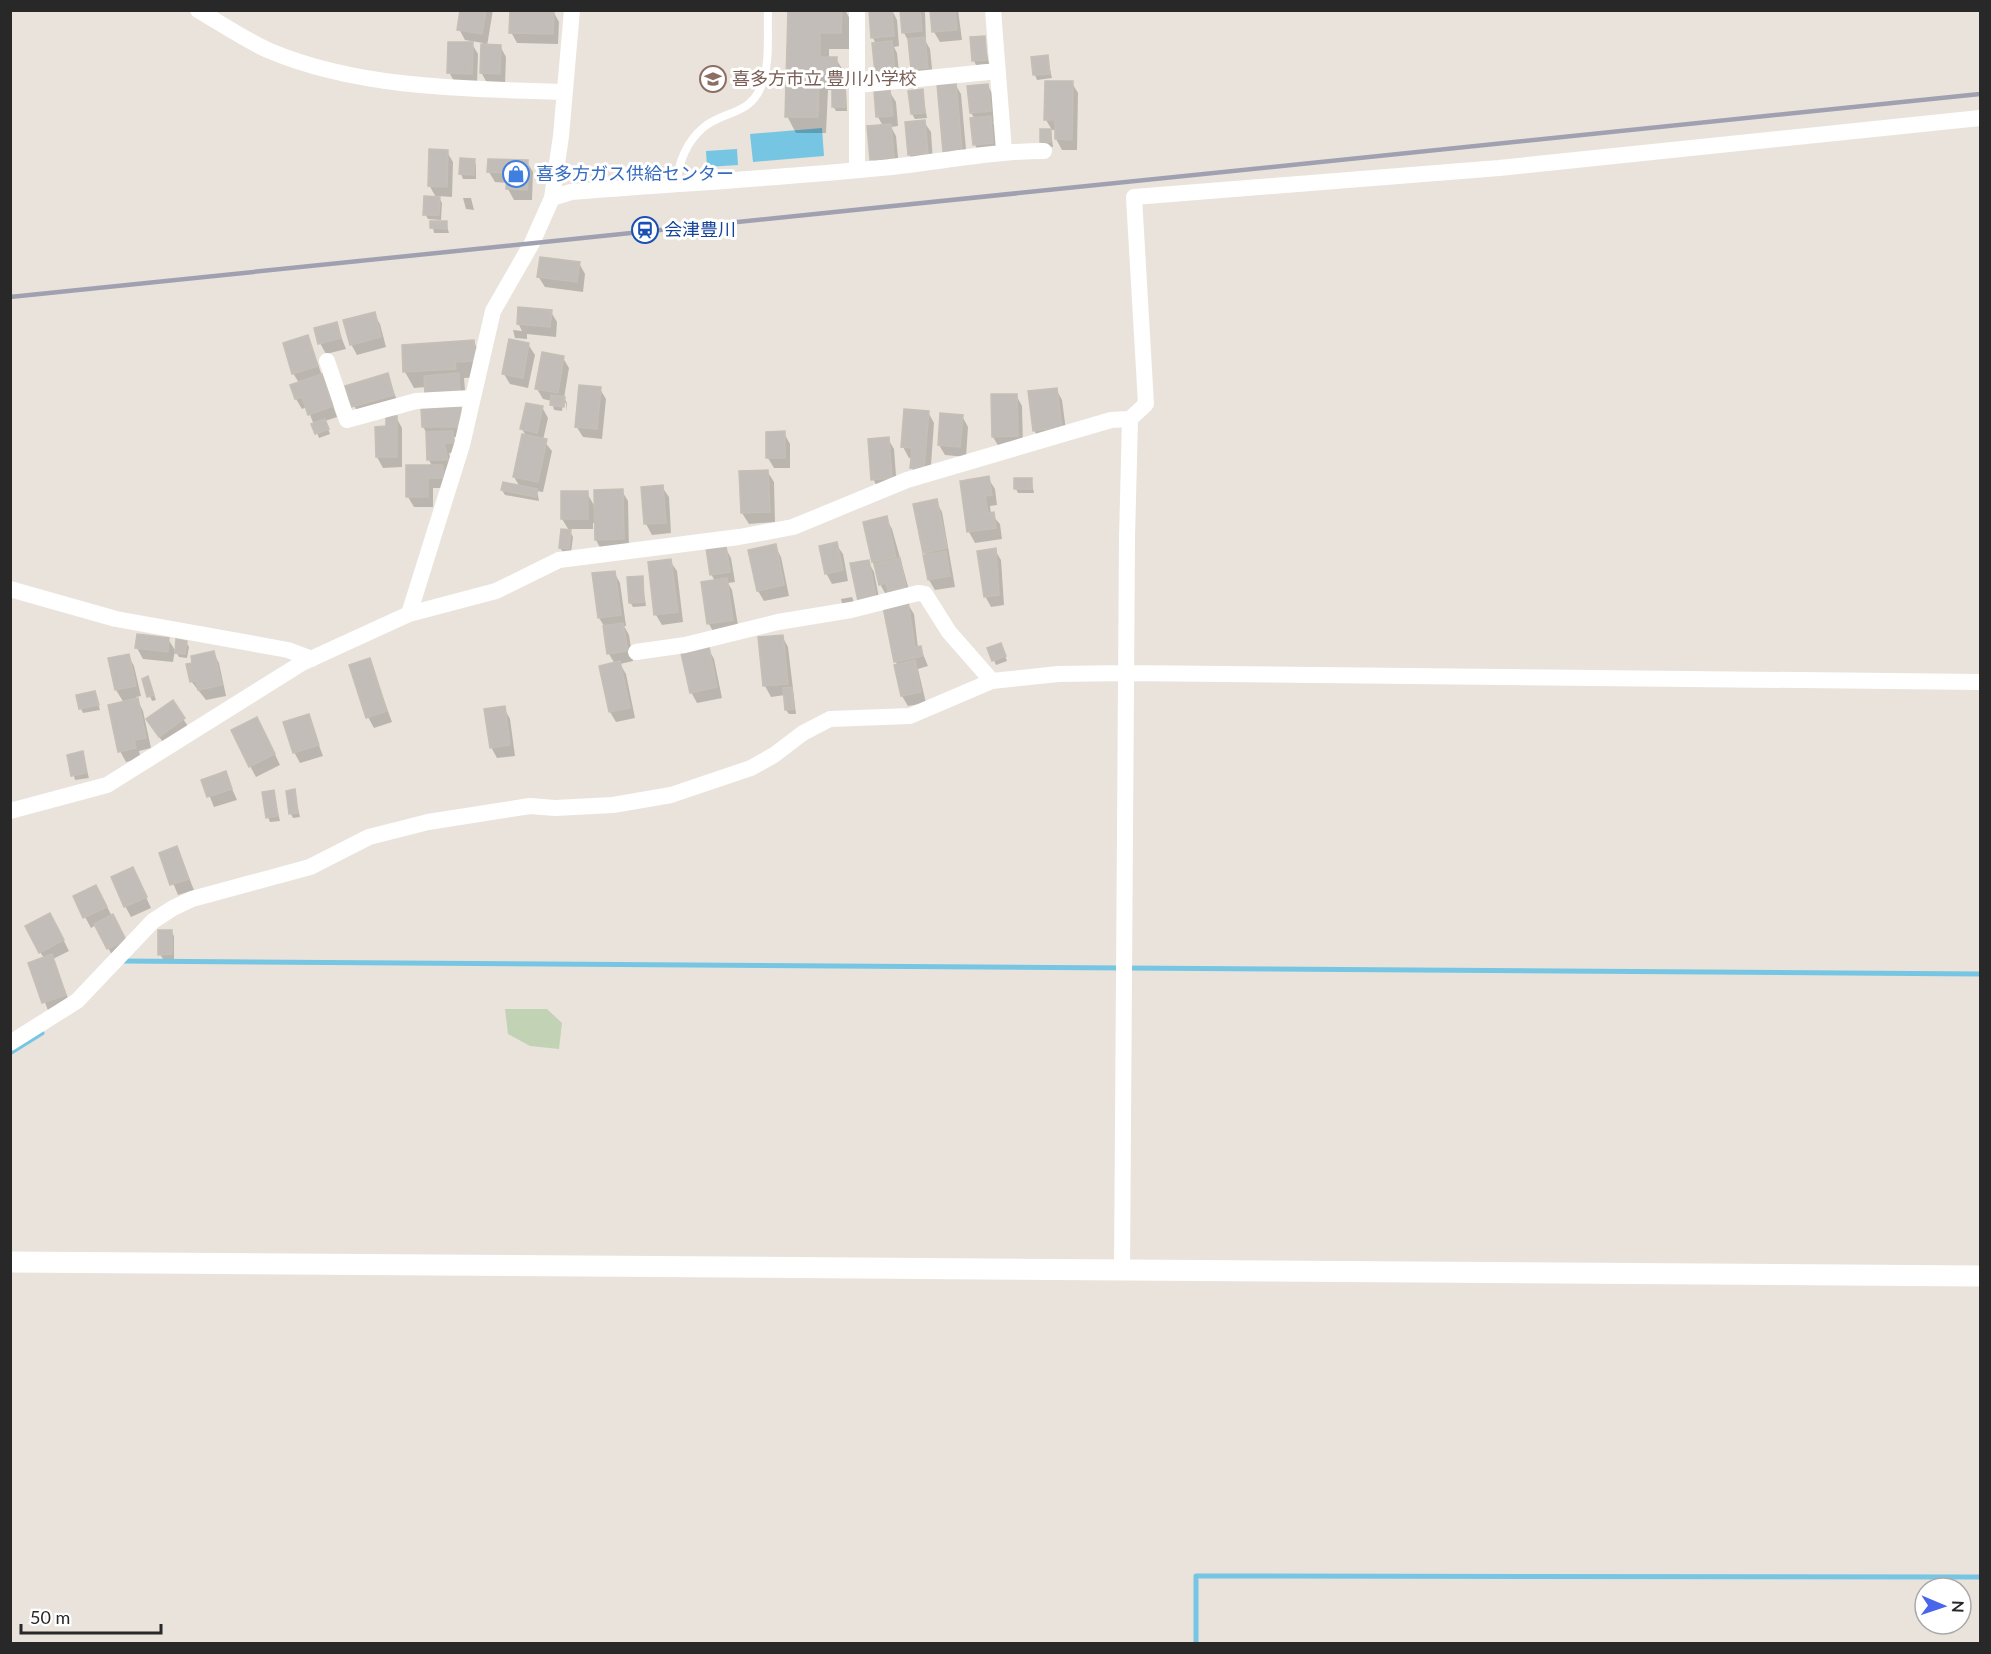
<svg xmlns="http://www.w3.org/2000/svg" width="1991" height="1654" viewBox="0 0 1991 1654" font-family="Lato,'Noto Sans JP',sans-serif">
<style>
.cemetery{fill:#c2d2b4}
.water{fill:#76c6e3}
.shadow{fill:#0003}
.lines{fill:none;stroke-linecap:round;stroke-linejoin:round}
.stream{stroke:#76c6e3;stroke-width:5}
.building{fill:#c2bdb8;stroke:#c5bfb5;stroke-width:1.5}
.service{stroke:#fff;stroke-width:8}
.minor{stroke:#fff;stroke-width:16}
.tertiary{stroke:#fff;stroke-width:21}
.rail{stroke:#9fa1b1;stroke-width:4.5}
.labels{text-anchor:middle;stroke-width:6;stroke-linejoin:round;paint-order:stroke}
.education-label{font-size:18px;fill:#785e54;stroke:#fff;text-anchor:start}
.shop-label{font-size:18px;fill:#366cbe;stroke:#fff;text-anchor:start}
.transit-label{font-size:18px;fill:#164399;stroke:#fff;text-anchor:start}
</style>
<rect width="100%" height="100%" fill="#eae3db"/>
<path class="cemetery" d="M505 1009H547L562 1023 559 1049 530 1046 508 1034Z"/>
<path class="water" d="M822 128 824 156 753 162 750 134Z
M737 149 738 165 707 167 706 151Z"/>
<path class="shadow" d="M462 10H493L487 46H500L506 57 505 84 487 83 481 72 483 43 465 40 459 29Z
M790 10H845L851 21 850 49H829V59H836L846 75V87L835 67 832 69 846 89 847 111H836L833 106V90H828L826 133H796L787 116Z
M892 10 897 20 899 46 894 47 897 53 900 82 882 84 876 73V44L873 38 870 11Z
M901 10H923L925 13 926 42 930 49 933 78 919 79 913 69 910 44 904 33Z
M932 10H958L962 40 940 42 934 32Z
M553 11 559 22 558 44 517 43 511 32Z
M984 37 989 64 976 65 974 61Z
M472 44 478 54 477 84 455 83 449 72Z
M1047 57 1052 78 1037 80 1035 75Z
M1072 83 1078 93 1077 150H1062L1056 139 1057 130H1052L1046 120Z
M955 84 961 94 967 161 951 162Z
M988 86 994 97 996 122H993L996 128 999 154 981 155 975 145 972 119H975L971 113 969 88Z
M889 91 896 102 898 126 891 127 896 136 899 168 878 170 872 159 883 126 878 117Z
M922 91 927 118 915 119 912 114Z
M924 122 931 132 933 163 915 165 909 154Z
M1051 131 1053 147 1044 146 1041 142Z
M447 152 453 162 452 197 438 196 442 203 441 220 428 219 425 214 437 199 429 185Z
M474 160 476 165V179H463L461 174Z
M527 162 533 172 532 200H514L508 189V183L495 182 489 172Z
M463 198H471L474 210 466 209Z
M432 222 446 223 449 233H434Z
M579 263 585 274 583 292 545 287 538 276Z
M551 312 557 322 556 337 527 334V339L515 338 513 330 522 331 518 323Z
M374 314 380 324 386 347 357 355 351 344Z
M336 324 346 349 326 354 320 343Z
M308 337 337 417 325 421 330 434 319 438 307 407 302 409 296 399 299 383 293 373Z
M473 341 483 358 484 377 464 378 466 403 426 387 414 388 405 372 403 346Z
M528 344 535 355 528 388 510 384 504 374Z
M563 358 569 368 564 398 567 403 566 412V403H563L562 411 554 410 552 401 543 399 537 389Z
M387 375 399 405 359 417 347 387Z
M600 389 606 399 602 439 583 437 576 426Z
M1056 389 1062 400 1067 438 1040 441 1034 430Z
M1016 395 1022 406 1023 447H999L993 437Z
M542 407 548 418 543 440 552 451 543 492 537 491 539 501 505 495 502 490 520 487 514 477 526 436 522 429Z
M460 409 466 420V437H454L458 453H449L453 470 445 471 448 477V488H433V507H414L408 497 432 466 429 460 428 435 423 427Z
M928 412 934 423 930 479H918L912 468V458H909L903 447Z
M962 416 968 427 966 457 945 455 939 445Z
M396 417 402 428V467L383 468 377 457V428H387Z
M784 433 790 444V468H774L768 458Z
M888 439 894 449 897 489 879 490 873 479Z
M767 471 774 482 775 522 749 524 742 513 740 473Z
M988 478 995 489 997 505 990 506 991 514 1000 524 1002 539 975 543 969 532 962 482Z
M1031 479 1034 493H1018L1016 489Z
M662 487 669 497 671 533 652 535 646 524 643 488Z
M622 491 628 501 629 550 602 551 596 540V523H593V529H569L573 537 571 553 563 552 560 548 570 532 562 519 587 493 595 507Z
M936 501 942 512 955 587 935 590 929 580 925 552Z
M886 518 892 529 911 597 886 595 880 584 873 562Z
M836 544 843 554 848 581 832 584 826 573Z
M775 546 781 557 789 596 764 601 758 591Z
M725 547 731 558 735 582 728 583 732 590 739 631 715 635 709 624 702 583 715 581 711 574Z
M995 550 1001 560 1004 605 991 607 985 596Z
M670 561 677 571 683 622 662 625 656 615Z
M868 561 874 572 881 608 852 565Z
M614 572 620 583 626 626H624L629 635 633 661 620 664 626 674 635 718 616 722 610 712 615 664 609 654 604 626 599 618 594 575Z
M642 578 646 606 633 607 630 602Z
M852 597 854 602 843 608 841 599Z
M907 603 914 614 918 648 920 647 928 666 918 669 926 703 908 706 902 696 896 661Z
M782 636 788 647 796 714H789L786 710 785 695 771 697 765 686 760 638Z
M168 639 175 650 173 662 143 659 137 648Z
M186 642 189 647 187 658 179 657 176 652Z
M708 648 714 659 722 698 697 703 691 692Z
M989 649 1003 650 1007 661 996 665Z
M213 652 219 663 226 696 206 700 191 681Z
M128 655 134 666 141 696 136 697 143 711 151 748 139 751 141 759 126 762 120 751 124 703 116 690Z
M369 659 392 722 374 728 368 717Z
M148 678 156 700 152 701 143 680Z
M95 692 100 710 83 713 81 709Z
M172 703 190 729 166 746 154 730Z
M504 708 510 719 515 756 497 758 491 747Z
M308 716 323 756 300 763 294 752Z
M263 729 280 765 256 777 250 766Z
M82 753 89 778 75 780 69 756Z
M225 773 237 800 214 807 203 780Z
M294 791 300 817 293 818 291 814Z
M273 792 280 821 270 822 268 817Z
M177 848 194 890 178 895 161 854Z
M133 869 151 908 131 917 125 906Z
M102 897 130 951 114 959 96 925 91 928 85 917Z
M56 925 69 951 53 959 71 1006 49 1013 30 963 44 958 40 952Z
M171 931 174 936V959H163L160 954Z"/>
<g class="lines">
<path class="stream" d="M122 961 1980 974
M10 1053 42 1033
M1196 1644V1576L1980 1577"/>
</g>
<path class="building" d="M460 10H486L482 34 457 30Z
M510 10H554L553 34 509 33Z
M788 10H842L841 33H820V57H837V75L819 74 818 117H785Z
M869 10H892L894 36 871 38Z
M900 10H920L922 31 902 33Z
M930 10H955L957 30 932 32Z
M985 36 987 60 972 61 970 37Z
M925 37 928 68 911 69 908 39Z
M892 41 895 72 875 74 872 43Z
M448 42H473L472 74 447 73Z
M481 44 501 45 500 74 480 73Z
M1048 55 1050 74 1033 75 1031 57Z
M1045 81H1073L1072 140 1055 139V120H1044Z
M956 82 962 150 943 152 937 84Z
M988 84 991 111 970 113 967 86Z
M832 87H845V107H832Z
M923 89 925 113 911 114 908 91Z
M890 90 893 116 876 117 874 91Z
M991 116 993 143 973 145 970 118Z
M925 120 928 153 908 155 905 122Z
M891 124 894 157 870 160 867 126Z
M1040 129H1051V142H1040Z
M429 149 448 150 447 187 428 186Z
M460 158 475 159 474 175 459 174Z
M488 159 528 160 527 190 506 189 507 173 487 172Z
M424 196 440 197 439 215H423Z
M430 221H447V229L430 228Z
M540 257 580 262 577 282 537 277Z
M518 307 552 310 550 327 517 324Z
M375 312 381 337 350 345 343 320Z
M337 322 341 338 318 344 314 328Z
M308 335 318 366 292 374 283 343Z
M509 339 529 343 523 378 502 374Z
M474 340 476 361 455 362 456 369 403 372 402 345Z
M542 352 564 356 558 393 535 389Z
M388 373 394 395 351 407 345 386Z
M459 373 460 393 425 395 424 376Z
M322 374 333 406 308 415 302 397 295 399 290 385Z
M579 385 601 387 597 429 575 427Z
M1057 388 1062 427 1033 431 1028 391Z
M991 394H1017L1018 436 992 437Z
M551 395 565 397 564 407 550 405Z
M526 403 543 406 537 433 520 429Z
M461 407V427H422L421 408Z
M904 409 929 411 924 469 910 468 912 448 901 447Z
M940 413 963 415 960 447 938 445Z
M386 416H397V457H376L375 427 386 426Z
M325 419 329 429 315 434 311 424Z
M453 431V443H444L448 460H427L426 432Z
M785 431V458H766V432Z
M522 434 547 439 538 482 513 477Z
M889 437 892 478 871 480 868 439Z
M406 465H443V478H428V497H406Z
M768 470 770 512 741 513 739 471Z
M989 476 992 495 985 496 988 513 994 512 996 528 967 532 960 481Z
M1014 478H1032V489H1014Z
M503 482 538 489 536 497 501 490Z
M663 485 666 523 644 524 641 487Z
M623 489 624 539 595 540 594 490Z
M561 491H588V519H561Z
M937 499 947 548 923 553 913 504Z
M887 516 896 557 872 562 863 522Z
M561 529 571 530 569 549 559 548Z
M837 542 843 570 825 574 819 546Z
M776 544 784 585 757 591 748 550Z
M726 546 730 572 710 575 706 548Z
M996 548 999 595 984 597 977 551Z
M946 551 950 576 928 580 923 555Z
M900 558 906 587 888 591 886 583 879 585 874 564Z
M671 559 678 612 654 615 648 562Z
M869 560 876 597 858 601 850 563Z
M615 571 621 615 598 618 592 573Z
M643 576 644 602 629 603 627 577Z
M727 578 733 620 707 624 701 582Z
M908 601 915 647 921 646 923 656 894 662 883 607Z
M623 623 628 651 607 654 603 626Z
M137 634 169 638 168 652 135 648Z
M783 635 788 684 763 686 758 637Z
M176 639 187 641 185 654 175 653Z
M1001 643 1006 656 992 661 987 648Z
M709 647 717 687 690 693 681 653Z
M214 651 222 685 198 690 196 681 190 682 186 664 192 663 191 656Z
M129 654 136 686 115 690 108 658Z
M370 658 387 711 366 718 349 665Z
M915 660 921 692 901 696 894 665Z
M620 661 630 708 609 712 599 666Z
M148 676 154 695 147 697 142 679Z
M792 687 794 709 785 710 783 688Z
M95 691 99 705 79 709 76 695Z
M138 698 146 738 134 740 136 748 118 752 108 705Z
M173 700 185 718 159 737 146 719Z
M505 706 510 745 490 748 484 709Z
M309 714 319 745 293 753 283 722Z
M257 717 275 754 249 767 231 730Z
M83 751 87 773 71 776 67 755Z
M226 771 232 789 207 797 201 780Z
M295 789 298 813 289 814 286 791Z
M274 790 278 816 266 818 262 792Z
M177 846 189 879 170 885 159 853Z
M133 867 147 897 124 907 111 877Z
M96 885 107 907 83 918 73 896Z
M50 913 64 940 39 953 25 926Z
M113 914 126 940 107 949 94 924Z
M158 930H172V954L158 955Z
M52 954 66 995 42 1003 28 963Z"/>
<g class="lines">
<path class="service" d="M677 184C678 162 687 141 704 127 724 111 748 115 760 89 771 66 767 35 768 10"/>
<path class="minor" d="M198 10C222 24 245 40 270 51 360 89 469 89 565 92
M857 10V170
M993 10 1004 151
M857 85 998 71
M552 198 571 192C674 184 778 178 881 168 936 163 989 151 1044 151
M327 361 347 420 416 401 471 398
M10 589 116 619 288 650 312 659
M409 614 462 445 493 311 532 243 552 198 561 136 572 10
M636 652 685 645 778 622 851 610 918 593 925 594 949 632 992 681
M10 811 107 785 302 663 409 614 496 591 559 560 739 537 793 527 907 480 1111 420 1130 419 1146 404 1134 197 1499 168 1980 118
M10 1043 77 1001 153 921 173 908 192 899 310 867 369 837 428 822 530 806 555 808 613 805 671 795 751 768 774 755 803 733 830 719 910 716 992 681 1058 674 1127 673 1980 682
M1122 1271 1127 538 1130 419"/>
<path class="tertiary" d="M10 1262 1980 1276"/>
<path class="rail" d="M10 297 1980 94"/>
</g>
<defs>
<symbol id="school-ring" viewBox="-11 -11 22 22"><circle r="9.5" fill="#fff" stroke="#8d6e63" stroke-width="1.5"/><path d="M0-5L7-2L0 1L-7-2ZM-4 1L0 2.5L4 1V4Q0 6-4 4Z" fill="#8d6e63"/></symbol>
<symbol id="shop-ring" viewBox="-11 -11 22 22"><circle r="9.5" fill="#fff" stroke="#3f7fe0" stroke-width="1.5"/><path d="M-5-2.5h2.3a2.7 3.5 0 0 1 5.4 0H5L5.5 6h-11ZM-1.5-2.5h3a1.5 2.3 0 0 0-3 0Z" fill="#3f7fe0"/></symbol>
<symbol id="station-ring" viewBox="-11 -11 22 22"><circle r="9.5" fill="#fff" stroke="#1a4fb4" stroke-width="1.5"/><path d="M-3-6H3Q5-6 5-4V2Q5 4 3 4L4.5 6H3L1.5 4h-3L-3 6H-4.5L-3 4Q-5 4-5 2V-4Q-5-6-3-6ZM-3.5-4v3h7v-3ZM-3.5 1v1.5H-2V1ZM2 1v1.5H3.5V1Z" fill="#1a4fb4"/></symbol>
</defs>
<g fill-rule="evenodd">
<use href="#school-ring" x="698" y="64" width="30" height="30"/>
<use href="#shop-ring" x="501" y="159" width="30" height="30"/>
<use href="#station-ring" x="630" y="215" width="30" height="30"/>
</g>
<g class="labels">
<g class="education-label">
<text x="732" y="85">喜多方市立 豊川小学校</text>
</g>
<g class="shop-label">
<text x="536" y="180">喜多方ガス供給センター</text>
</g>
<g class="transit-label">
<text x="664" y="236">会津豊川</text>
</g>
</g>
<rect width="1991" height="1654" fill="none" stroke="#282828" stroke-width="24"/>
<g transform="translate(1943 1606) rotate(92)"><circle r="28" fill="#ffffff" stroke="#a9a9a9" stroke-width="1.5"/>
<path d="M0-4.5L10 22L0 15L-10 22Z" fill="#4866ea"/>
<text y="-9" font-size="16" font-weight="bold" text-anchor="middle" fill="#282828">N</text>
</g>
<path d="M21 1624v9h140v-9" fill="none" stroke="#282828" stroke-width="3"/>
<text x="30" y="1624" font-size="18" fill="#282828" stroke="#ffffff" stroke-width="4.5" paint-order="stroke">50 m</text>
</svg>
